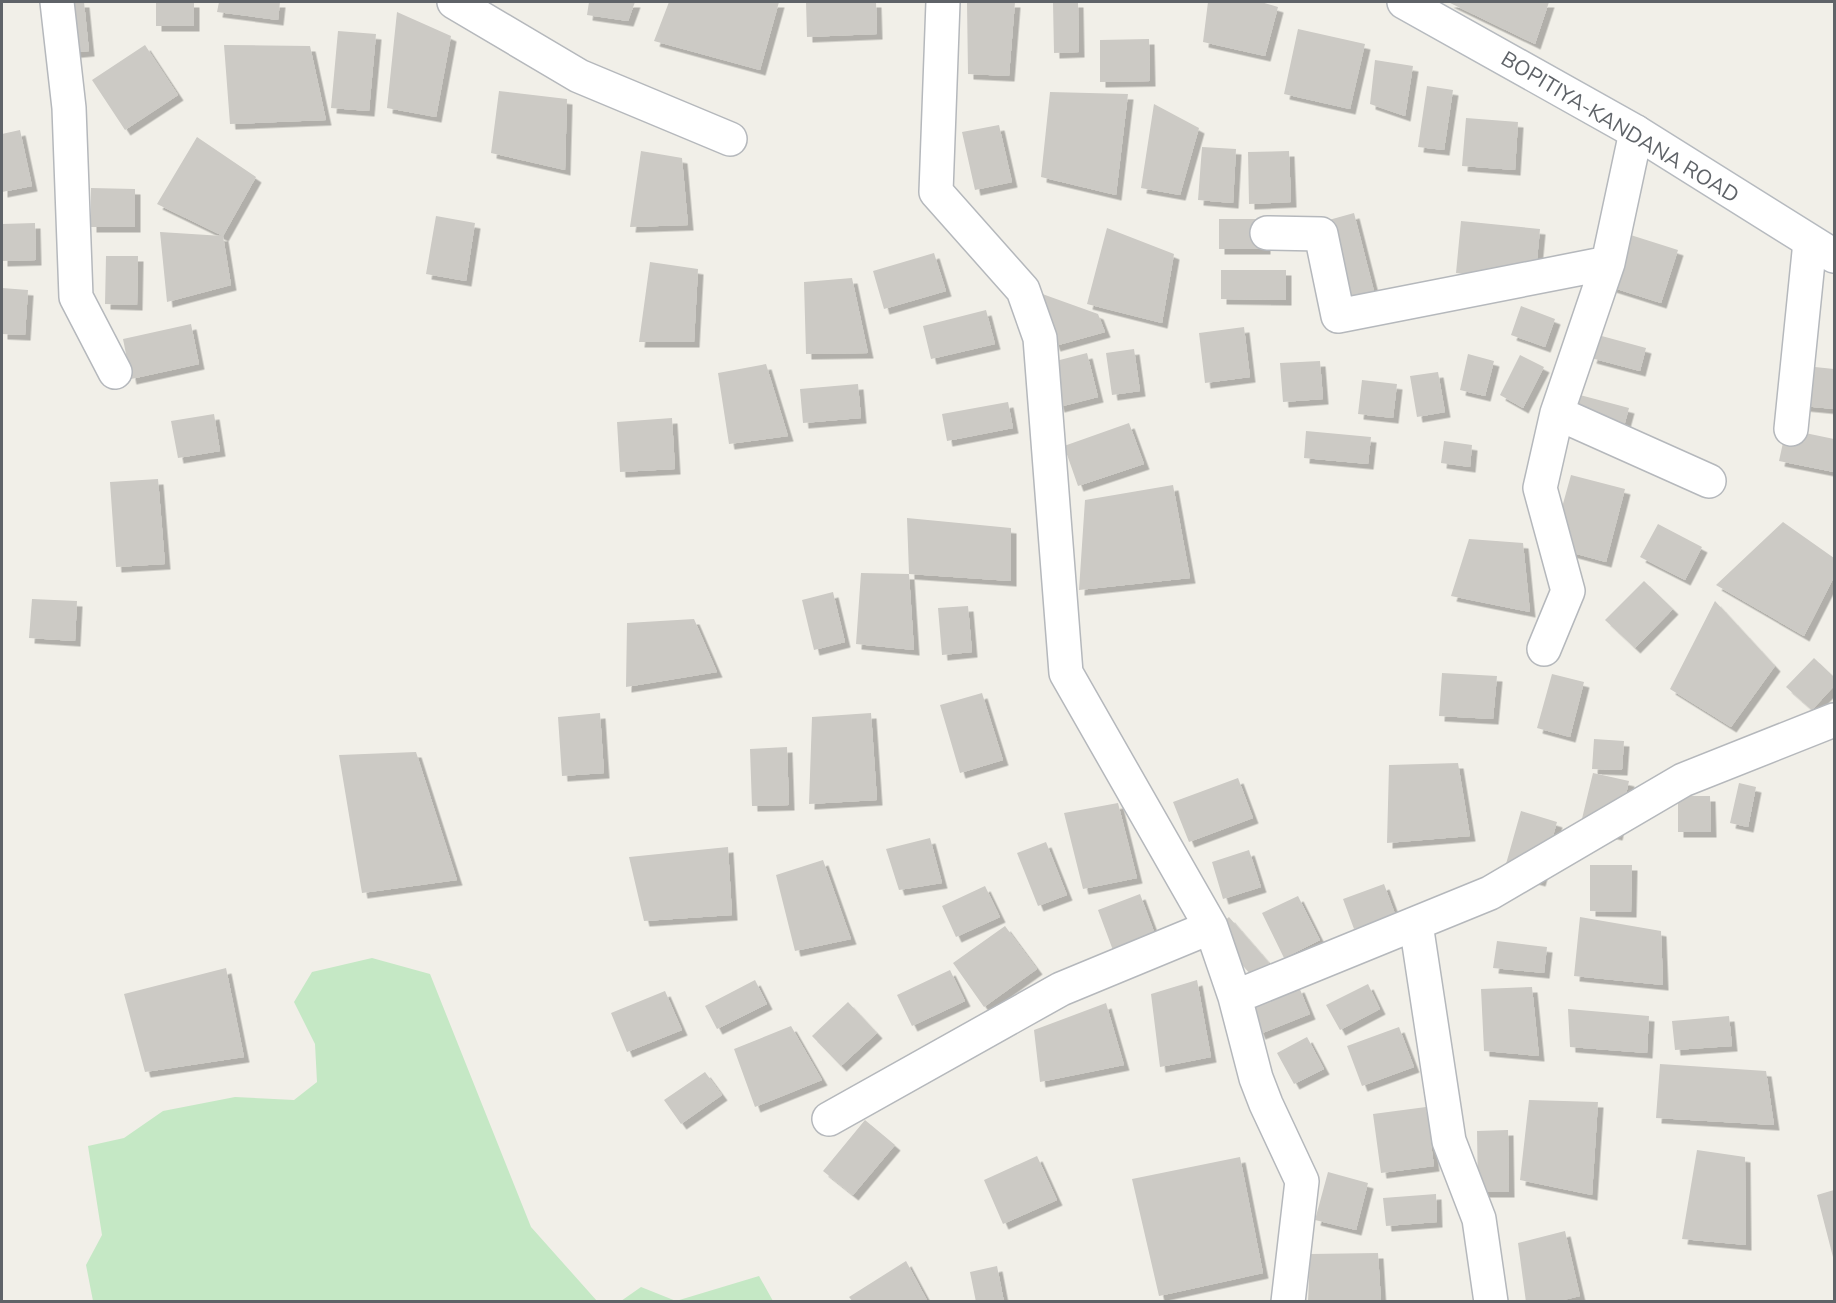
<svg xmlns="http://www.w3.org/2000/svg" width="1836" height="1303" viewBox="0 0 1836 1303" font-family="'Nunito Sans',sans-serif">
<style>
.green{fill:#c5e8c5}
.building{fill:#cccac5;filter:url(#shadow)}
.lines{fill:none;stroke-linecap:round;stroke-linejoin:round}
.street-casing{stroke:#b5b8bc;stroke-width:36}
.secondary-casing{stroke:#b6babf;stroke-width:36}
.street{stroke:#fff;stroke-width:33}
.secondary{stroke:#fff;stroke-width:33}
.labels{text-anchor:middle;stroke-width:4.5;stroke-linejoin:round;paint-order:stroke}
.street-label{font-size:21px;fill:#5f6368;stroke:#fff}
</style>
<defs>
<filter id="shadow"><feDropShadow dx="5.5" dy="5.5" stdDeviation="0" flood-color="#0004"/></filter>
</defs>
<rect width="100%" height="100%" fill="#f1efe8"/>
<path class="green" d="M372 958 430 974 531 1227 597 1301H93L86 1265 102 1235 88 1146 124 1138 163 1111 235 1097 294 1100 317 1082 315 1044 294 1002 312 972Z
M759 1276 773 1301H676Z
M641 1287 676 1301H621Z"/>
<path class="building" d="M62 2H84L89 51 68 53Z
M156 2H194V26H156Z
M219 2H280L278 20 217 12Z
M589 2H635L628 21 587 15Z
M669 2H779L760 70 654 41Z
M806 2H876L877 34 807 37Z
M967 2H1015L1009 76 968 74Z
M1053 2H1078L1079 52 1054 53Z
M1208 2H1261L1278 7 1265 56 1203 42Z
M1448 2H1549L1535 44Z
M397 12 451 36 436 117 387 108Z
M1298 29 1365 44 1350 109 1284 94Z
M338 31 376 34 369 111 331 108Z
M1149 39 1150 81 1100 82V40Z
M145 45 178 95 125 130 92 80Z
M224 45 310 46 326 120 230 124Z
M1375 60 1413 66 1405 116 1370 104Z
M1427 86 1453 90 1444 150 1418 147Z
M499 91 567 99 565 170 491 153Z
M1050 92 1128 94 1116 195 1041 177Z
M1154 104 1199 128 1180 195 1141 188Z
M1466 118 1518 122 1515 170 1462 166Z
M999 125 1012 182 975 190 962 132Z
M20 130 32 186 2 192V134Z
M197 137 256 177 223 236 157 204Z
M1202 147 1236 149 1233 203 1198 200Z
M641 151 682 158 688 225 630 227Z
M1289 151 1291 202 1249 204 1248 152Z
M91 188 135 189V227H91Z
M1354 213 1376 299 1340 309 1318 223Z
M436 216 475 223 466 281 426 274Z
M1219 219H1265V249H1219Z
M1461 221 1540 229 1535 281 1456 273Z
M35 223 36 260 2 261V224Z
M1107 228 1174 254 1162 323 1087 304Z
M1618 231 1678 250 1661 303 1601 284Z
M160 232 223 236 231 285 167 302Z
M934 253 946 291 884 309 873 271Z
M106 256H138L137 305 105 304Z
M650 262 698 269 694 342H639Z
M1221 270H1286V300L1221 299Z
M852 278 868 353 806 354 804 282Z
M2 288 28 290 25 335 2 334Z
M1034 291 1098 314 1105 332 1055 346Z
M1521 306 1555 319 1545 347 1511 335Z
M986 310 995 344 931 359 923 326Z
M191 324 199 364 131 379 123 339Z
M1244 327 1250 377 1205 383 1199 333Z
M1598 335 1646 348 1640 371 1591 358Z
M1134 349 1140 391 1112 395 1106 353Z
M1087 353 1098 397 1059 407 1048 363Z
M1468 354 1494 361 1485 396 1460 390Z
M1520 355 1544 367 1523 408 1500 395Z
M1320 361 1323 399 1283 402 1280 363Z
M766 364 788 436 729 444 718 373Z
M1786 364 1834 369V409L1782 404Z
M1438 372 1445 412 1417 417 1410 376Z
M1362 380 1397 384 1393 418 1358 414Z
M858 384 861 418 803 423 800 389Z
M1580 395 1629 408 1620 441 1571 429Z
M1008 402 1013 428 947 441 942 414Z
M214 414 220 451 178 458 171 421Z
M672 418 675 469 620 472 617 422Z
M1129 423 1144 464 1078 486 1064 446Z
M1786 429 1834 439V472L1779 461Z
M1306 431 1371 437 1368 464 1304 458Z
M1444 441 1472 445 1470 467 1441 463Z
M1571 475 1625 489 1606 562 1551 547Z
M158 479 165 564 116 567 110 482Z
M1173 485 1190 578 1079 590 1085 500Z
M907 518 1011 528V581L909 574Z
M1783 522 1834 558V577L1804 636 1716 585Z
M1658 524 1702 547 1685 580 1640 557Z
M1469 539 1523 543 1530 612 1451 596Z
M861 573 909 574 914 650 856 644Z
M1644 581 1673 609 1635 648 1605 620Z
M833 592 845 642 814 650 802 600Z
M32 599 77 601 75 641 29 638Z
M1715 601 1775 666 1731 727 1670 689Z
M968 606 972 652 942 655 938 608Z
M694 619 717 672 626 687 627 623Z
M1814 658 1834 677V686L1812 710 1786 687Z
M1442 673 1497 676 1493 719 1439 716Z
M1552 674 1584 682 1570 737 1537 728Z
M982 693 1003 760 960 773 940 705Z
M600 713 604 773 562 776 558 717Z
M871 713 877 800 809 804 812 717Z
M1594 739 1624 741 1622 770 1592 769Z
M787 747 789 805 752 806 750 749Z
M416 752 457 880 362 893 339 755Z
M1458 763 1470 836 1387 843 1389 765Z
M1593 773 1629 781 1617 835 1580 827Z
M1238 778 1253 818 1189 842 1173 802Z
M1739 783 1756 787 1748 827 1730 823Z
M1678 796H1710L1711 832H1678Z
M1118 803 1137 878 1083 889 1064 813Z
M1521 811 1557 822 1540 881 1504 871Z
M930 838 942 883 899 890 886 849Z
M1046 842 1067 895 1038 906 1017 853Z
M728 847 732 915 644 921 629 857Z
M1249 850 1261 887 1223 899 1212 862Z
M823 860 851 939 795 951 776 875Z
M1590 865H1632L1631 912 1590 911Z
M1384 884 1395 914 1354 929 1343 899Z
M985 886 1000 917 956 937 942 906Z
M1140 894 1156 937 1114 953 1098 910Z
M1298 896 1320 940 1284 958 1262 913Z
M1229 917 1269 963 1253 977 1212 931Z
M1580 917 1661 931 1663 985 1574 976Z
M1005 926 1037 969 984 1007 953 963Z
M1497 941 1547 947 1544 973 1493 968Z
M226 968 244 1057 145 1072 124 994Z
M950 970 965 1001 912 1026 897 995Z
M755 980 767 1004 717 1029 705 1006Z
M1197 980 1211 1057 1160 1067 1151 994Z
M1368 984 1380 1009 1340 1030 1326 1005Z
M1299 987 1310 1014 1260 1034 1249 1007Z
M1532 987 1539 1056 1484 1051 1481 989Z
M665 991 682 1030 627 1052 611 1013Z
M848 1002 877 1033 841 1066 812 1036Z
M1106 1003 1124 1065 1040 1082 1034 1030Z
M1568 1009 1649 1016 1647 1053 1570 1047Z
M1729 1016 1732 1046 1675 1050 1672 1021Z
M791 1026 822 1080 755 1107 734 1049Z
M1399 1027 1414 1067 1362 1086 1347 1046Z
M1307 1037 1324 1069 1294 1084 1277 1053Z
M1660 1064 1766 1071 1774 1125 1656 1118Z
M705 1072 722 1095 681 1124 664 1100Z
M1529 1100 1598 1102 1592 1195 1520 1180Z
M1426 1107 1434 1166 1381 1173 1373 1114Z
M865 1120 895 1145 853 1195 823 1171Z
M1508 1130 1509 1192H1478L1477 1131Z
M1697 1150 1745 1157 1746 1245 1682 1239Z
M1037 1156 1057 1200 1003 1224 984 1180Z
M1240 1157 1263 1273 1159 1296 1132 1179Z
M1328 1172 1368 1183 1356 1230 1315 1220Z
M1834 1190V1261L1817 1195Z
M1436 1194 1437 1222 1386 1226 1383 1198Z
M1565 1231 1580 1296 1555 1302H1526L1518 1243Z
M1378 1253 1381 1302H1308L1310 1254Z
M906 1261 928 1302H853L849 1297Z
M997 1266 1004 1302H976L970 1272Z"/>
<g class="lines">
<defs>
<path id="street" d="M57 2 69 108 76 297 115 372
M454 2 579 76 730 139
M943 2 936 192 1023 290 1040 338 1066 673 1211 927 1235 997 1256 1078 1266 1104 1302 1181 1288 1302
M1267 233 1321 234 1338 316 1608 263
M1557 413 1709 481
M1791 429 1810 242
M1544 649 1568 591 1540 488 1557 413 1608 263 1636 132
M1416 924 1449 1141 1479 1219 1491 1302
M1235 997 1490 893 1683 780 1834 720
M829 1119 1061 989 1211 927"/>
<path id="secondary" d="M1404 2 1636 132 1834 256"/>
</defs>
<use href="#street" class="street-casing"/>
<use href="#secondary" class="secondary-casing"/>
<use href="#street" class="street"/>
<use href="#secondary" class="secondary"/>
</g>
<g class="labels">
<g class="street-label">
<text transform="translate(1620 127) rotate(31)" y="7">BOPITIYA-KANDANA ROAD</text>
</g>
</g>
<rect width="1836" height="1303" fill="none" stroke="#5f6368" stroke-width="6"/>
</svg>
